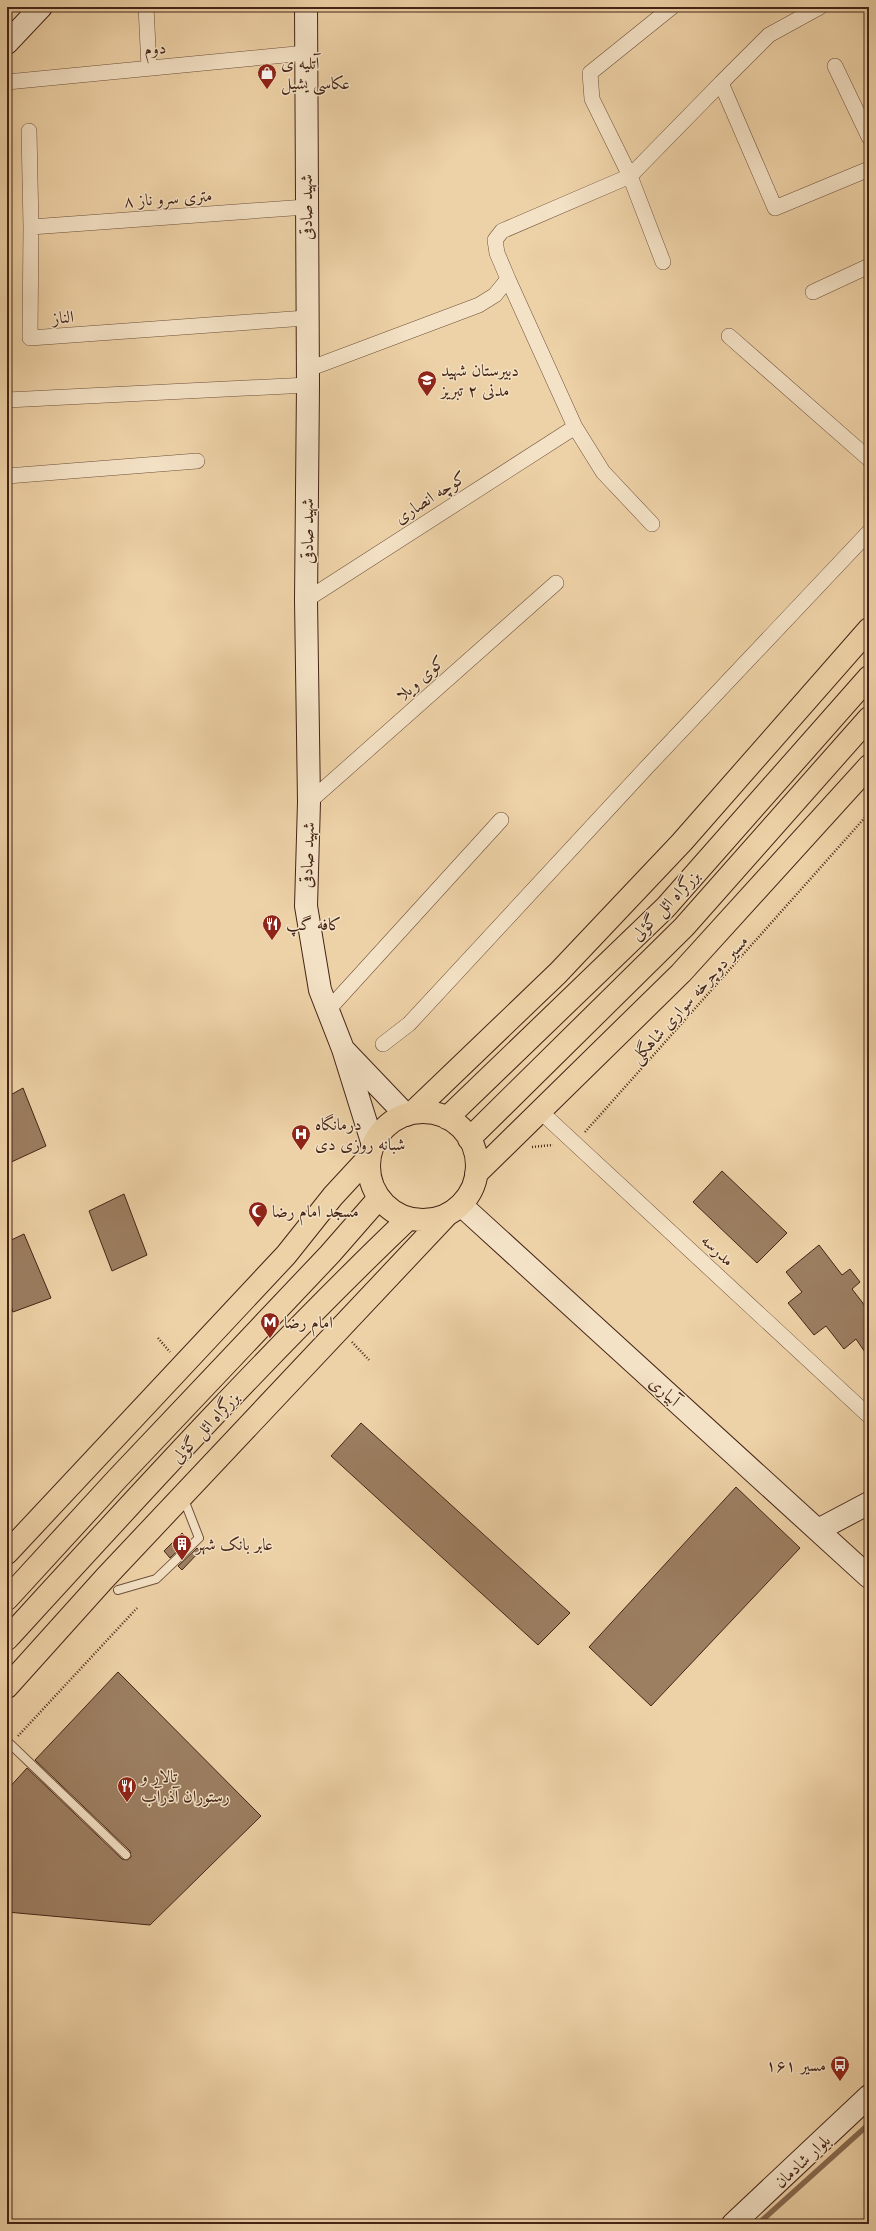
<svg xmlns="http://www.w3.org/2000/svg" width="876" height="2231" viewBox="0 0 876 2231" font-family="Cardo,Amiri,serif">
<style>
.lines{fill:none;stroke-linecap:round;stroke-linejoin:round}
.stream{stroke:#876950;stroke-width:5.5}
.building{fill:#9c7e61;stroke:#442416}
.lane-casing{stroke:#6e503a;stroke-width:10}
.street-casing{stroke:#6e503a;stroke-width:16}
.secondary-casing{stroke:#442416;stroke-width:24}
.highway-casing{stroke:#442416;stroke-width:24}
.path{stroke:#442416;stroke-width:2.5;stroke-dasharray:1 2;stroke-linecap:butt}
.lane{stroke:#f4e2c6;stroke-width:8}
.street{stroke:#f4e2c6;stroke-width:15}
.secondary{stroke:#f4e2c6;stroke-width:22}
.highway{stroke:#eed2a7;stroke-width:22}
.labels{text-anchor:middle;stroke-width:3;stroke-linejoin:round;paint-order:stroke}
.street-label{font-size:17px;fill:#442416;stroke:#f4e2c6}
.poi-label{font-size:17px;fill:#442416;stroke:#f4e2c6;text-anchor:start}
</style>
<rect width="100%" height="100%" fill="#eed2a7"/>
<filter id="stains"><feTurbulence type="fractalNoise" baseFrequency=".005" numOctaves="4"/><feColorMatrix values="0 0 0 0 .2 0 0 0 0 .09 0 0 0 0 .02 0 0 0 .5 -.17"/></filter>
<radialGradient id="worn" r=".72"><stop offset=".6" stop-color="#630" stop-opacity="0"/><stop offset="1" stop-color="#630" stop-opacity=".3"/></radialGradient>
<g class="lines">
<path class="stream" d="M758 2224 869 2124"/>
</g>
<path class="building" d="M23 1088 46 1146 7 1164V1097Z
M722 1171 787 1233 757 1263 693 1202Z
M124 1194 147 1255 112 1271 89 1211Z
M24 1234 51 1298 13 1312 7 1294V1242Z
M819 1245 842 1275 850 1269 860 1282 852 1289 869 1311V1358L856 1339 844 1349 826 1326 814 1335 788 1303 802 1292 786 1272Z
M361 1423 570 1613 538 1645 331 1456Z
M736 1487 800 1548 651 1706 589 1647Z
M182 1533 189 1540 170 1558 164 1551Z
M197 1548 200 1551 182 1570 178 1566Z
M118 1672 261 1816 150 1925 7 1912V1790L27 1768 122 1859 127 1860 131 1857 130 1851 35 1760Z"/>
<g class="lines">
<defs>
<path id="lane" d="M118 1590 156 1579 199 1538 183 1497
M7 1741 126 1855"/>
<path id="street" d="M146 7 149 67
M835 66 869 137
M7 82 306 53
M721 83 769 35 820 7
M29 131 31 227 30 338 306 318
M31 227 306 207
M663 262 630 176 592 99 590 73 672 7
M508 279 575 427 603 472 652 524
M813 292 869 266
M729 336 869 459
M306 370 479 305 495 295 508 279 497 253 495 240 502 231 630 176 721 83 775 208 869 169
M7 400 308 385
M7 476 197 461
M306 600 575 427
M309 802 556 583
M328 1010 501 820
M383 1044 409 1024 648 766 869 532
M540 1111 869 1416"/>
<path id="secondary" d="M306 7 308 385 306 600 309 802 306 906 320 990 343 1049
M7 43 41 7
M373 1145 343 1049 406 1115
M461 1205 869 1577
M818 1530 869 1503
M733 2224 869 2096"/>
<path id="highway" d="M369 1166a54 54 0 1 1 108 0a54 54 0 1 1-108 0Z
M412 1113 558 973 682 842 869 629
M447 1118 666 907 869 677
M469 1139 684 927 869 718
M476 1174 681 973 869 766
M7 1553 286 1255 333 1196 370 1156
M7 1599 117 1479 330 1254 379 1198
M7 1639C138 1496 269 1352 408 1219
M7 1687 105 1578 447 1215"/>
</defs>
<use href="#lane" class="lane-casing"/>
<use href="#street" class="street-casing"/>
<use href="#secondary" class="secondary-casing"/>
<use href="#highway" class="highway-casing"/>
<path class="path" d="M585 1132 869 813
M532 1147 553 1145
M158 1338 170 1352
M352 1342 369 1360
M18 1736 137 1608"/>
<use href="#lane" class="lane"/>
<use href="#street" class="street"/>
<use href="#secondary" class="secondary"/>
<use href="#highway" class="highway"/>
</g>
<defs>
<symbol id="shop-pin" viewBox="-11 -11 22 30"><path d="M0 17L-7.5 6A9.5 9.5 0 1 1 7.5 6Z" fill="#8f2418" stroke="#f4e2c6"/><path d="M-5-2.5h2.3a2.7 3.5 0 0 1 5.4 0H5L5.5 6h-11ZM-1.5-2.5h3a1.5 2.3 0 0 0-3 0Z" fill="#fff"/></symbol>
<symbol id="school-pin" viewBox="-11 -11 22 30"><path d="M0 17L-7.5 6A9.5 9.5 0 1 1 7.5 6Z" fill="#8f2418" stroke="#f4e2c6"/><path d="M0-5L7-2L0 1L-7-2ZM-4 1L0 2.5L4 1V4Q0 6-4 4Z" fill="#fff"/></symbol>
<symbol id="restaurant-pin" viewBox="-11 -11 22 30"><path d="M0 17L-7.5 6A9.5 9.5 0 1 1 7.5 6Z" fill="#8f2418" stroke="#f4e2c6"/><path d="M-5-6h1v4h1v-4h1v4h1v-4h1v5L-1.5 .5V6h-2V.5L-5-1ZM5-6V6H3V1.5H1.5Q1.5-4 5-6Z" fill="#fff"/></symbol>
<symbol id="hospital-pin" viewBox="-11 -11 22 30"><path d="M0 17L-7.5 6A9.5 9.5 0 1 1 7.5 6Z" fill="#8f2418" stroke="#f4e2c6"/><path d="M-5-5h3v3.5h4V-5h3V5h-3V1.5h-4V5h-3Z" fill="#fff"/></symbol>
<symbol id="mosque-pin" viewBox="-11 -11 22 30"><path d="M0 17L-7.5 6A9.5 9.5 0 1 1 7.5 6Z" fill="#8f2418" stroke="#f4e2c6"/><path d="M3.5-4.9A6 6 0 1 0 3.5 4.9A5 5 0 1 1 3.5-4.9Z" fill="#fff"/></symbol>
<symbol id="metro-pin" viewBox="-11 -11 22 30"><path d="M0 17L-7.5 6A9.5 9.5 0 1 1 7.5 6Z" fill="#8f2418" stroke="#f4e2c6"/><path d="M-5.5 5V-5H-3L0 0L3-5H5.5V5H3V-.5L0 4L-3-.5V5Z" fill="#fff"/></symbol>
<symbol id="building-pin" viewBox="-11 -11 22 30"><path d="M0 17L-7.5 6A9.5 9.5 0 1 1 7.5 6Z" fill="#8f2418" stroke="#f4e2c6"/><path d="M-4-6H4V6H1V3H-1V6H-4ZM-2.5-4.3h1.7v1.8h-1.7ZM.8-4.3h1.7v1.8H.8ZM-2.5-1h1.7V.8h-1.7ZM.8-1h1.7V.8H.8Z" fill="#fff"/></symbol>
<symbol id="bus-pin" viewBox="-11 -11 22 30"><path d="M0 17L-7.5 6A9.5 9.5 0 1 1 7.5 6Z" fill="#8f2418" stroke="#f4e2c6"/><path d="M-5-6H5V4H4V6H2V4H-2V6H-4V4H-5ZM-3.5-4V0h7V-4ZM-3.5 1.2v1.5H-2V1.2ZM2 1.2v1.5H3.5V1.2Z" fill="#fff"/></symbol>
</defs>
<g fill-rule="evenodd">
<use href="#shop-pin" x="256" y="62" width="22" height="30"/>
<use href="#school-pin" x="416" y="369" width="22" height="30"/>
<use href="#restaurant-pin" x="261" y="913" width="22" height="30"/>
<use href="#hospital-pin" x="290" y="1123" width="22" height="30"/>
<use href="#mosque-pin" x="247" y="1200" width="22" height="30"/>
<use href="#metro-pin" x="259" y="1311" width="22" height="30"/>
<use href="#building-pin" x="171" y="1533" width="22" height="30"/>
<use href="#restaurant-pin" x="116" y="1775" width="22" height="30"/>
<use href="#bus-pin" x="829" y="2054" width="22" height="30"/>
</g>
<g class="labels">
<g class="street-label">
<text transform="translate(155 48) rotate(-5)" y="6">دوم</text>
<text transform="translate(168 198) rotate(-4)" y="6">۸ متری سرو ناز</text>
<text transform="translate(306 207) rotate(-90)" y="6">شهید صادقی</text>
<text transform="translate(63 317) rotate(-4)" y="6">الناز</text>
<text transform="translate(430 497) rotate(-33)" y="6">کوچه انصاری</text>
<text transform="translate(307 531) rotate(-90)" y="6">شهید صادقی</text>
<text transform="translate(420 678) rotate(-42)" y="6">کوی ویلا</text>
<text transform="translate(307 855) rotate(-88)" y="6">شهید صادقی</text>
<text transform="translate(665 905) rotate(-46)" y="6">بزرگراه ائل گؤلی</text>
<text transform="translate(689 999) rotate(-48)" y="6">مسیر دوچرخه سواری شاهگلی</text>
<text transform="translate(718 1250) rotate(43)" y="6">مدرسه</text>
<text transform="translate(665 1391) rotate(42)" y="6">آبیاری</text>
<text transform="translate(205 1427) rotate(-47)" y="6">بزرگراه ائل گؤلی</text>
<text transform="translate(802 2161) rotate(-43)" y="6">بلوار شادمان</text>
</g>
<g class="poi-label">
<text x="281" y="69">آتلیه ی<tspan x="281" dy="20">عکاسی یشیل</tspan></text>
<text x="441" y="376">دبیرستان شهید<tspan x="441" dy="20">مدنی ۲ تبریز</tspan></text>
<text x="286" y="930">کافه گپ</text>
<text x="315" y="1130">درمانگاه<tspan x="315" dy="20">شبانه روزی دی</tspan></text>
<text x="272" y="1217">مسجد امام رضا</text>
<text x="284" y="1328">امام رضا</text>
<text x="196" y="1550">عابر بانک شهر</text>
<text x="141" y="1782">تالار و<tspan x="141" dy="20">رستوران آذرآب</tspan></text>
<text x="826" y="2071" text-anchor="end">مسیر ۱۶۱</text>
</g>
</g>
<rect width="876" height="2231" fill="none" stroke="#eed2a7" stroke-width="24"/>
<rect x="8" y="8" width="860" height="2215" fill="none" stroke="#442416" stroke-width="2"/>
<rect x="12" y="12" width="852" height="2207" fill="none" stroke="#442416"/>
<rect width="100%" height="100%" filter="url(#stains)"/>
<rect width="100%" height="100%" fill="url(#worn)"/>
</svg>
